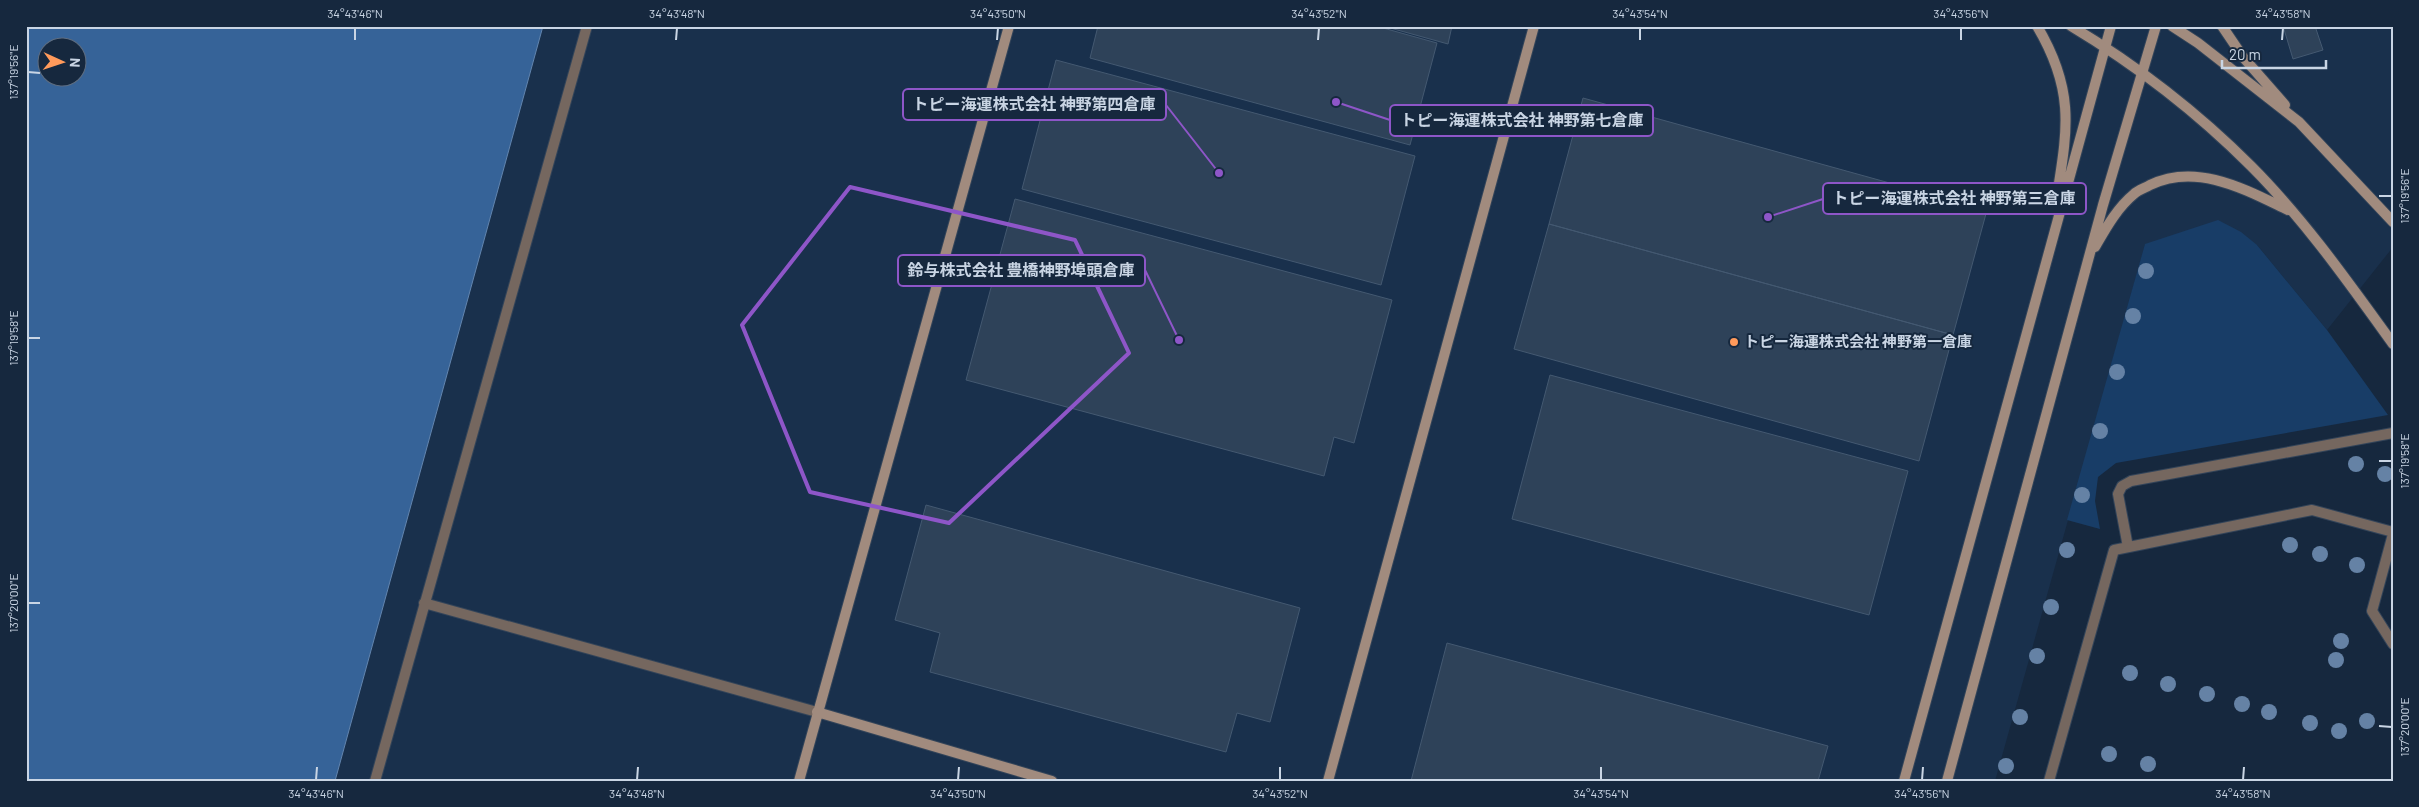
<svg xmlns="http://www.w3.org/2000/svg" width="2419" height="807" viewBox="0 0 2419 807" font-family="Barlow,'Noto Sans JP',sans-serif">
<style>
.built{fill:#19304c}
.green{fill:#183d67}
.water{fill:#366398;stroke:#6285af;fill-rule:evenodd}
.building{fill:#2e4259;stroke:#445971}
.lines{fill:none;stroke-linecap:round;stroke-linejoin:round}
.lane-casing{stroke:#334459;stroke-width:12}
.secondary-casing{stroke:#334459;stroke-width:12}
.lane{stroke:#75675f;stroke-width:10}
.secondary{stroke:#a18b7e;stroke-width:10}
.tree{fill:#6582a5}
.marked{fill:none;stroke:#8e56c8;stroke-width:4;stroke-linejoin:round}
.ticks{fill:none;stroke:#c9d5e4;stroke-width:2}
.poi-dot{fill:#ff9a5b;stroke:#16283e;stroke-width:2}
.labels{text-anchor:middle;stroke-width:4;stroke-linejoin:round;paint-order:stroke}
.poi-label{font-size:15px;font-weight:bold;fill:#c9d5e4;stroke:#16283e;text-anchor:start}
.leader{fill:none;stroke:#8e56c8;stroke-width:2}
.callout-dot{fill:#8e56c8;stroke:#16283e;stroke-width:2}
.callout{fill:#16283e;stroke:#8e56c8;stroke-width:2}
.callout-label{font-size:16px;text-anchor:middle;font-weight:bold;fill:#c9d5e4}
.neatline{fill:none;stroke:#c9d5e4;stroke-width:2}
.ticks-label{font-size:12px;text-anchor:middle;fill:#c9d5e4}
</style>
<rect width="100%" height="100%" fill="#16283e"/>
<path class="built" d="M543 26H2393V247L2327 330 2257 245H2145L1995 781H335Z"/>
<path class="green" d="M2218 220 2241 232 2257 245 2327 330 2388 415 2116 463 2098 477 2095 501 2100 529 2067 520 2145 244Z"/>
<path class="water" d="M26 26H543L335 781H26ZM48 48H78V78H48Z"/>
<path class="building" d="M1098 26H1376L1437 43 1410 145 1090 58Z
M1383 26H1452L1448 44Z
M2283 26H2315L2323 50 2293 59Z
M1056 60 1415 156 1381 285 1022 189Z
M1583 98 1987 210 1953 335 1549 224Z
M1015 199 1392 300 1354 443 1334 437 1324 476 966 380Z
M1549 224 1953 335 1919 461 1514 349Z
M1550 375 1908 471 1869 615 1512 519Z
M926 505 1300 608 1270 722 1237 713 1226 752 930 672 940 633 895 620Z
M1447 643 1828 746 1818 781H1411Z"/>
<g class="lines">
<defs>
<path id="lane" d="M2393 534 2372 611 2393 644
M2128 547 2118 494 2122 486 2131 481 2393 433
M424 603 817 712
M375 781 587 26
M2049 781 2114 550 2312 510 2393 532"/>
<path id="secondary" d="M2037 26C2078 95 2066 135 2055 209
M2071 26C2136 65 2197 112 2251 166 2304 219 2349 283 2393 344
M2172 26 2198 43 2299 122 2393 222
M2222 26 2243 57 2285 105
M2095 247C2106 228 2117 208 2134 194 2138 190 2145 188 2150 185 2197 162 2246 190 2288 210
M817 712 1052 781
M799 781 1009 26
M1328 781 1534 26
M1904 781 2111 26
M1947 781 2103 205 2156 26"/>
</defs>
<use href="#lane" class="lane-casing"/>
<use href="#secondary" class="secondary-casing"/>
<use href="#lane" class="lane"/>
<use href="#secondary" class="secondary"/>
</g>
<g class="tree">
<circle cx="2146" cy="271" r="8"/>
<circle cx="2133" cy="316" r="8"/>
<circle cx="2117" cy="372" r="8"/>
<circle cx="2100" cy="431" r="8"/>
<circle cx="2356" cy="464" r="8"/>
<circle cx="2385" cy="474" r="8"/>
<circle cx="2082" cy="495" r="8"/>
<circle cx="2290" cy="545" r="8"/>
<circle cx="2067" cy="550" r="8"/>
<circle cx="2320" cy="554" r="8"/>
<circle cx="2357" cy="565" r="8"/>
<circle cx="2051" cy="607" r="8"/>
<circle cx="2341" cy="641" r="8"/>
<circle cx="2037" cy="656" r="8"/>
<circle cx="2336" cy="660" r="8"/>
<circle cx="2130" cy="673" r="8"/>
<circle cx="2168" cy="684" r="8"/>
<circle cx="2207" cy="694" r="8"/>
<circle cx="2242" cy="704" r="8"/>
<circle cx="2269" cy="712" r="8"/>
<circle cx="2020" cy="717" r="8"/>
<circle cx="2367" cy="721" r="8"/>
<circle cx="2310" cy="723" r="8"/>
<circle cx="2339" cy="731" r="8"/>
<circle cx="2109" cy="754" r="8"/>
<circle cx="2148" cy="764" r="8"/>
<circle cx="2006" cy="766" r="8"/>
</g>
<path class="marked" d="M850 187 1075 240 1129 353 949 523 810 492 742 325Z"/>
<path class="ticks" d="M355 40V28M676 40 677 28M997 40 998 28M1318 40 1319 28M1640 40V28M1961 40V28M2282 40 2283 28M28 72 40 73M2379 196H2392M28 338H40M2379 461H2392M28 603H40M2379 726 2392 727M316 780 317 767M637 780 638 767M958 780 959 767M1280 780V767M1601 780V767M1922 780 1923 767M2243 780 2244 767"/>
<circle class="poi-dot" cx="1734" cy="342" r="5"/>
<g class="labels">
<g class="poi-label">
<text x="1744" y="347">トピー海運株式会社 神野第一倉庫</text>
</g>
</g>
<path class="leader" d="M1219 173L1166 105M1336 102L1390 120M1768 217L1823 199M1179 340L1145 270"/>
<g class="callout-dot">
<circle cx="1219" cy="173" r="5"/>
<circle cx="1336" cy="102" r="5"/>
<circle cx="1768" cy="217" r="5"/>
<circle cx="1179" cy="340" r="5"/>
</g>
<g class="callout">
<rect x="903" y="89" width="263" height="31" rx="5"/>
<rect x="1390" y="105" width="263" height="31" rx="5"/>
<rect x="1823" y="183" width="263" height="31" rx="5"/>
<rect x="898" y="255" width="247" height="31" rx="5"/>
</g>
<g class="callout-label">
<text x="1034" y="110">トピー海運株式会社 神野第四倉庫</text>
<text x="1522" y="126">トピー海運株式会社 神野第七倉庫</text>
<text x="1954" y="204">トピー海運株式会社 神野第三倉庫</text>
<text x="1021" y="276">鈴与株式会社 豊橋神野埠頭倉庫</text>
</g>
<rect width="2419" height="807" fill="none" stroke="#16283e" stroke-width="55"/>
<g transform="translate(62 62) rotate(93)"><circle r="24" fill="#16283e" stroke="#5e6d80"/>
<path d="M0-4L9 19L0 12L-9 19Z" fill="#ff9a5b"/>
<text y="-8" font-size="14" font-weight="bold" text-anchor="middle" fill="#c9d5e4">N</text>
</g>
<path d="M2222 60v8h104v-8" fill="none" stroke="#c9d5e4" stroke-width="2.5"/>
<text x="2229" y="60" font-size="15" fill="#c9d5e4" stroke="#16283e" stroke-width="4" paint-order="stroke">20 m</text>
<rect x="28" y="28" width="2364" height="752" class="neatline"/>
<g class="ticks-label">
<text x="355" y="18">34°43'46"N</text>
<text x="677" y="18">34°43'48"N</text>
<text x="998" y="18">34°43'50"N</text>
<text x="1319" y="18">34°43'52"N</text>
<text x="1640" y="18">34°43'54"N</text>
<text x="1961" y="18">34°43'56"N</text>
<text x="2283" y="18">34°43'58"N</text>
<text transform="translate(14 72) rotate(-90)" y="4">137°19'56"E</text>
<text transform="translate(2405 196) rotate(-90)" y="4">137°19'56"E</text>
<text transform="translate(14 338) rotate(-90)" y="4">137°19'58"E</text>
<text transform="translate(2405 461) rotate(-90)" y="4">137°19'58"E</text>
<text transform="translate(14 603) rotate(-90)" y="4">137°20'00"E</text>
<text transform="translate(2405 727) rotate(-90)" y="4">137°20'00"E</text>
<text x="316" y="798">34°43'46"N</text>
<text x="637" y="798">34°43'48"N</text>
<text x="958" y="798">34°43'50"N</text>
<text x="1280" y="798">34°43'52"N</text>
<text x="1601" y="798">34°43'54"N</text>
<text x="1922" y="798">34°43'56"N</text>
<text x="2243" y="798">34°43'58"N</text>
</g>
</svg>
